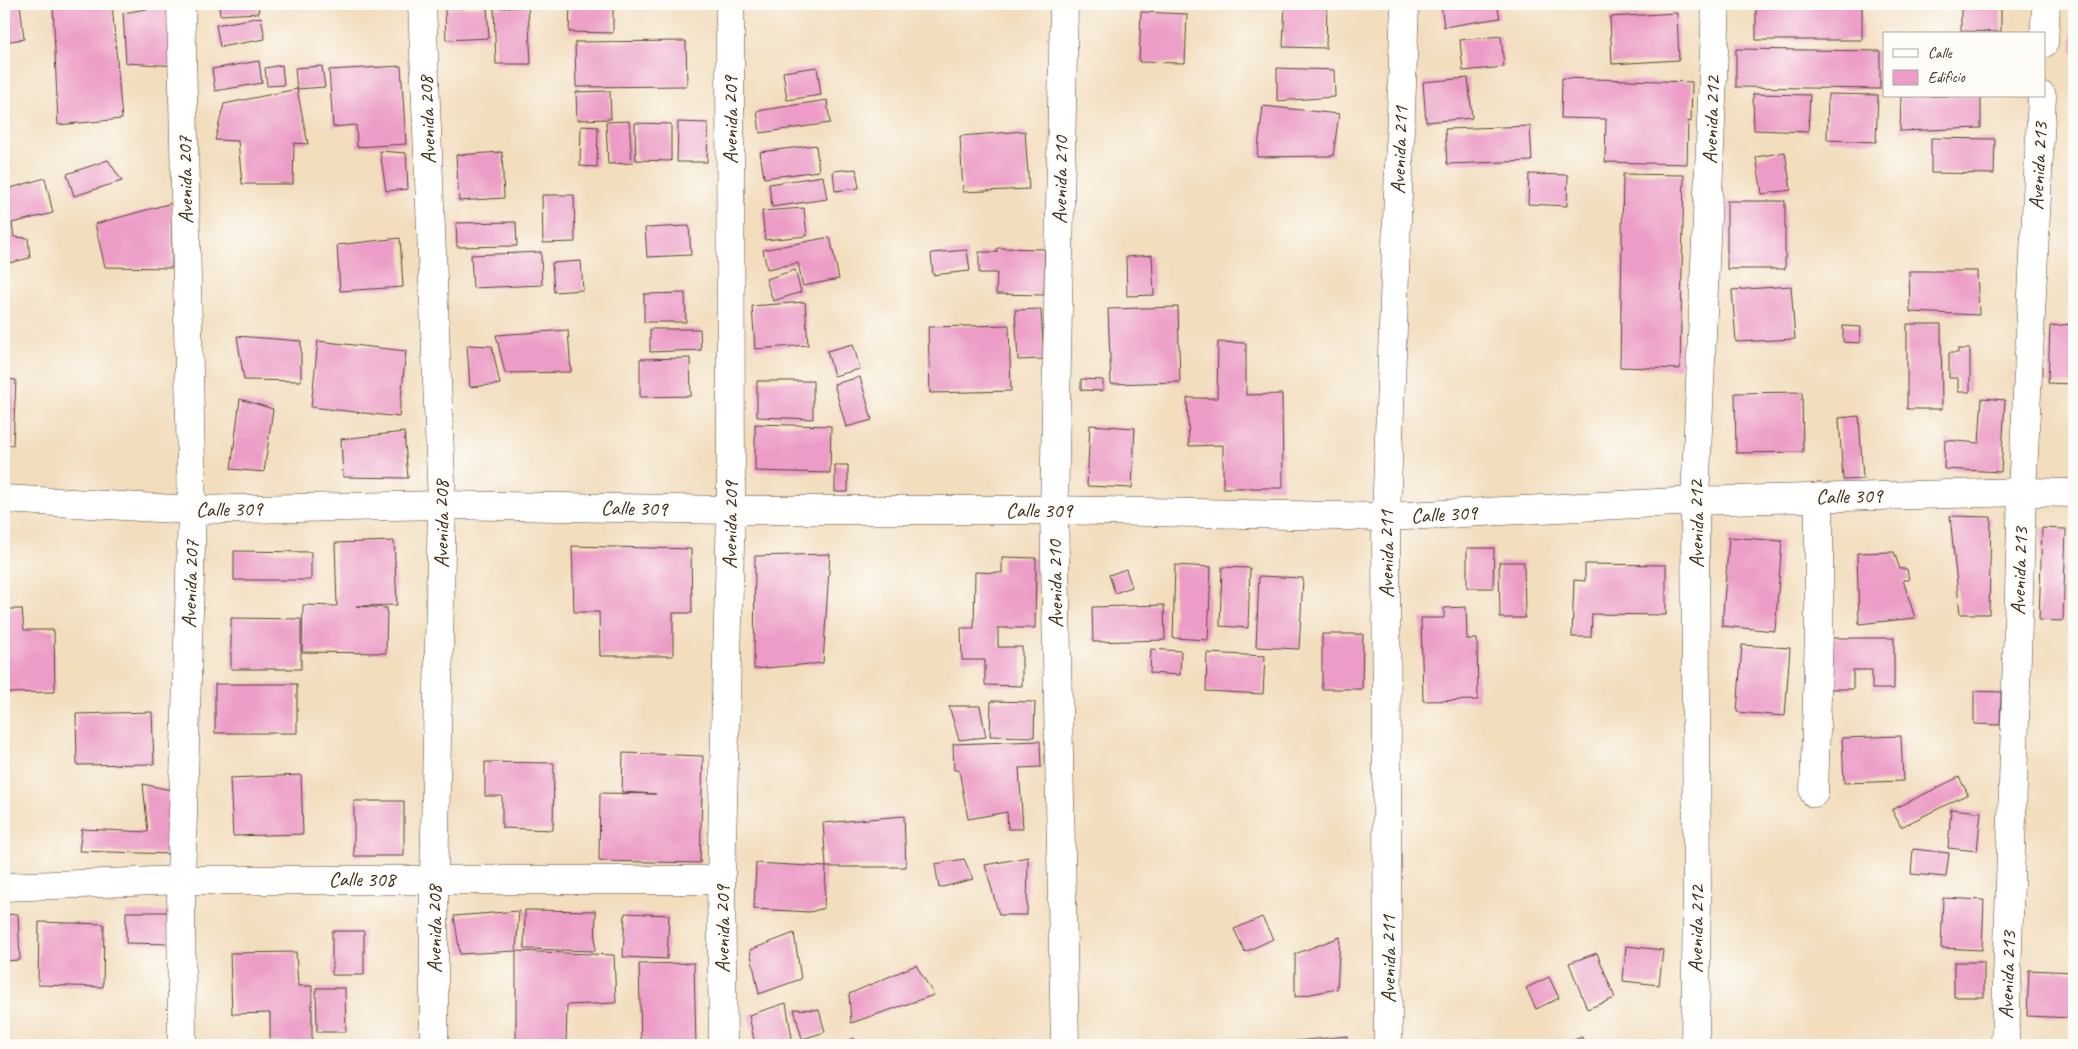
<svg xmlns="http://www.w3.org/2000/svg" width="2078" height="1049" viewBox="0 0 2078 1049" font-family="Caveat,sans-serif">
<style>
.building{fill:#ec9cc6}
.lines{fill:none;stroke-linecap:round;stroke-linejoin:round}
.minor-casing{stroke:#564536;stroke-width:29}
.tertiary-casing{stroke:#564536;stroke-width:29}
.minor{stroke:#fff;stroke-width:28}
.tertiary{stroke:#fff;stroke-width:28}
.labels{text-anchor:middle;stroke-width:4.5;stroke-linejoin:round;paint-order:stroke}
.street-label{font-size:21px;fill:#3b2a1e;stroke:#fdfcf7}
</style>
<rect width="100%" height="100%" fill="#fdfcf7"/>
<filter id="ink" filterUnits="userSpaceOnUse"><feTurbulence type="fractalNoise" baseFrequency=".02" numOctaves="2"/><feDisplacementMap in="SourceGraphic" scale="10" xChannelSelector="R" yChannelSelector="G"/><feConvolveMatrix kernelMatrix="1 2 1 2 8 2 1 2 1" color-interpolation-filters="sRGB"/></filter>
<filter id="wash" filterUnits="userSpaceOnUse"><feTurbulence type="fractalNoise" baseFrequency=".0096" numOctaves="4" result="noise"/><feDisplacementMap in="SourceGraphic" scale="20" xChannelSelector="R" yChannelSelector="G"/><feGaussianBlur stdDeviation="1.12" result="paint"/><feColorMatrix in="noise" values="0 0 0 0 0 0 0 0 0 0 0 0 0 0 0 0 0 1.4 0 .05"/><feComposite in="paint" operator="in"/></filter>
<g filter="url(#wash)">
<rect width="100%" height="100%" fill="#f2ddbd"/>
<g id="blocks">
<path class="building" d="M4 4H20L24 39 4 42Z
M53 4H112L122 119 58 125Z
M175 4 178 66 126 63 123 13Z
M219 4H258L259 13 220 15Z
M570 4H613V33L569 32Z
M1285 4H1327L1326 48 1283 47Z
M1441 4H1497L1500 18 1444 27Z
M1756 4H1862V40H1756Z
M1961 4H2001V32L1961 31Z
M487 6 489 38 446 40 445 9Z
M528 7 531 64H496L494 8Z
M1141 12 1187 14 1185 63 1139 62Z
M1677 13 1679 60 1612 64 1610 17Z
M261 17 265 39 220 47 216 25Z
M2072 27H2074V53H2072Z
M1501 36 1504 67 1463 71 1460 40Z
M686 41 687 86 576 87 575 42Z
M1736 49 1880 51V89L1736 87Z
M259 61 262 83 215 91 212 69Z
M282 65 284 85 267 86 265 68Z
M322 66 325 87 297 89 308 144 294 143 293 184H242L238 141 215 140 224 104 297 89 295 68Z
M401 66 406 144 357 147 356 125 333 127 329 70Z
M817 67 821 95 787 100 783 72Z
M1277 68 1334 70 1335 97 1277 101Z
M1468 78 1472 118 1426 122 1423 82Z
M1562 78 1692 82 1691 122 1688 121 1687 164 1605 162 1606 119 1561 118Z
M610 91 611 119 577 120 576 92Z
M1753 94 1810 95 1808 132 1754 130Z
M1828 94 1878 95 1876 142 1827 140Z
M1901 96H1981V128L1900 131Z
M827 100 830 123 760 133 757 111Z
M1263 106 1339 114 1333 156 1257 157Z
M629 121 632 163 608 164 606 122Z
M678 122 708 123 707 162H677Z
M635 123 671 124V161L636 160Z
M581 126 598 127 597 167 580 166Z
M1530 126 1532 161 1447 164 1445 129Z
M1025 131 1029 189 963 192 960 136Z
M1931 138 1995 139 1994 174 1931 173Z
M816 145 819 171 764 178 760 152Z
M380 151 406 153 408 189 386 191Z
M502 152 504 198 459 201 456 155Z
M1785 152 1791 190 1762 194 1756 157Z
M108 160 122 181 74 196 67 174Z
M856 169 859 188 835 191 833 171Z
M1529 174 1568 175 1567 206 1528 204Z
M1623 174 1684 175 1680 369 1620 367Z
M823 176 827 199 772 207 769 184Z
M45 178 53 213 12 223 14 237 28 238 30 258 4 264V190Z
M542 195H574L575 242 543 243Z
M1727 201H1785V269H1727Z
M172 203V268L105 267 95 224Z
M804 208 807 236 765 240 762 211Z
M516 222 517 246 457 247 456 223Z
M689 226 691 255 647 257 645 228Z
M830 237 839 279 803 286 798 263 767 269 763 250Z
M400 238 403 287 340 291 337 245Z
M997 248 1045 249 1044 295 996 294 997 273H979V252H997Z
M967 250 970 271 933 275 931 253Z
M541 252 542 285 473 288 471 255Z
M1152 255 1154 295 1127 296 1126 257Z
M581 261 583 290 554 292 552 263Z
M795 270 801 292 773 301 766 279Z
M1909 271H1977L1979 315 1910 312Z
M1791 286 1795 339 1736 342 1732 290Z
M685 293 686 322H644V294Z
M805 302 808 345 755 349 752 306Z
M1178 307 1180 382 1111 384 1108 309Z
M1041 309 1044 359 1018 360 1015 310Z
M1907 324H1941L1942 409H1907Z
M2074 324V384L2048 383 2050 326Z
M1009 325 1011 391 930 393 928 327Z
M1843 326 1861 327 1860 343 1843 342Z
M650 329H700L701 350 650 352Z
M568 330 571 372 505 373 496 335Z
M237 336 301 341V381L244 380Z
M318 341 406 351 399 417 311 407Z
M1218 342 1246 343V395L1282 394 1283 488H1223V445L1189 446 1187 398H1217Z
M853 344 860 369 834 376 827 351Z
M467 345 492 346 500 384 470 387Z
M1958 349H1970V392H1958V378H1949V353H1958Z
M690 358 691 396 640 397V359Z
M860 377 872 420 846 427 834 384Z
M4 379 16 380 13 445H4Z
M1081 379 1103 380V391L1081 390Z
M757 381H813V419L757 417Z
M1802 392 1803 452 1736 453 1735 393Z
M1982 398 2005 400 2001 472 1944 469 1945 440 1979 443Z
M240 399 273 409 264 472 231 469Z
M1859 416 1863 479 1843 480 1839 418Z
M755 424 831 426 830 473 755 471Z
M1090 425 1135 428 1132 488 1087 486Z
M404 432 408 478 343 477 341 439Z
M835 465H848V492H835Z
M1950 516 1991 517 1989 614H1960Z
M2042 528 2066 529 2063 621 2039 620Z
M1729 537 1782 541 1775 631 1722 626Z
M394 541 397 605 356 606 387 608 386 653 302 652 303 605 337 606 335 543Z
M572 546 691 549 692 613H673V656H600L599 612H574Z
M1467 548H1494L1493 588H1467Z
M234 551 311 552V580H234Z
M1894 552 1900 569H1907L1909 580H1903L1915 618 1859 624 1857 553Z
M830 554 823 663 754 669 755 556Z
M1002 557 1036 558 1035 628H998V647H1022V686L985 685V660H962L961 628H974L975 572 1002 573Z
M1499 562H1524L1525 618H1500Z
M1585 564 1666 565V615L1592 614 1591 637H1572L1574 580 1585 581Z
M1175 565 1211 567 1208 640 1173 638Z
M1222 567 1250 568 1248 628 1220 626Z
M2071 567 2074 568V617H2071Z
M1126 569 1132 587 1115 593 1109 575Z
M1259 576 1303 578 1299 649 1256 647Z
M1164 605 1165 640 1093 642 1092 607Z
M1466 607 1467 639H1477L1478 700 1423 701 1421 618H1444V608Z
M4 609H22L24 630H54L55 692 4 693Z
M231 618 301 619V669H231Z
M1322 634H1363L1362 689H1322Z
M1828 638H1894V689H1872V670H1853V689H1828Z
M1742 645 1790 648 1785 716 1737 712Z
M1151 649 1181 651 1180 675 1150 673Z
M1207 653 1265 656 1263 694 1206 691Z
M215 684H297V733H215Z
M1974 691 2001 692 2000 725 1974 724Z
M991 701 1035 702 1034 737 990 736Z
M949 706H980L986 737 959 740Z
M152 712 154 764 77 765 76 714Z
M1901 736 1903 781 1844 783 1842 738Z
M1040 741 1041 767 1019 768 1023 829H1008L1007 812 968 819 959 770H954L953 744Z
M623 753 703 756 700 863 599 861 600 793 656 794 622 792Z
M485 762 554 763 553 830 502 828V796H485Z
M301 775 303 834 233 836 230 778Z
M1959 777 1968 794 1901 827 1892 810Z
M143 784 175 791 172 854 79 851 82 829 148 832Z
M354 801H404V856H354Z
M1951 809 1981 812 1977 851 1948 848Z
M904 816 906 867H826L823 823Z
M1913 849 1949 853 1946 877 1911 874Z
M1028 857 1027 915H999L985 865Z
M964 859 973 879 939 888 935 864Z
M756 863 826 867 824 908 810 912 754 909Z
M1943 898 1984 900 1982 950 1941 948Z
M525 910 596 911 595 951 524 949Z
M519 911 516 951 614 955 616 1003 567 1005 566 1045H516V951L460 954 454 916Z
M126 912H174L173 944 126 943Z
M625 913 669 915 667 959 623 957Z
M18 914 20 960 4 961V915Z
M1262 917 1273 939 1245 952 1234 929Z
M39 922 104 924 103 987 38 985Z
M332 931H364V975H332Z
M794 933 801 979 759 994 750 950Z
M1340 937 1337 989 1295 997V954Z
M1626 946 1663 950 1659 985 1623 981Z
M296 952 298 986H312V1042H270V1013L232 1014 230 953Z
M1597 953 1615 998 1587 1009 1569 963Z
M1954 962H1984V997H1954Z
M694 963 696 1045H641L639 964Z
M916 965 934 995 851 1023 849 994Z
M2029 970 2074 972V1018L2027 1016Z
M1549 977 1559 998 1536 1009 1526 988Z
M4 983H6V1014L4 1013Z
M316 988H345L346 1032H317Z
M786 1003 792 1038 775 1045H755L749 1015Z
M794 1009 819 1010 825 1032 802 1039Z
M1347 1036 1346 1045H1297L1296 1041Z
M1582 1037 1585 1045H1561Z
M854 1038 857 1045H834Z
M994 1040 997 1045H979Z"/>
</g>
</g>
<g filter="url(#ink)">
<use href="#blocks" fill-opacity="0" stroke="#564536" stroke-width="1"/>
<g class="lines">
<defs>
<path id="minor" d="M181 4 192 510 181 880 182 1045
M422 4 442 505 434 879V1045
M1064 4 1054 510 1065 1045
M2044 43 2046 4
M1814 793 1819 633V497
M4 887 181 880H721
M723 1045 721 880 731 510 730 4
M1388 1045 1386 517 1405 4
M1695 1045 1697 897 1695 501 1716 4
M2005 1045 2022 492 2042 96"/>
<path id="tertiary" d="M4 499 192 510 442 505 731 510H1054L1386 517 1695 501 2022 492 2074 493"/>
</defs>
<use href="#minor" class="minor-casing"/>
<use href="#tertiary" class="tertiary-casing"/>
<use href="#minor" class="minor"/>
<use href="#tertiary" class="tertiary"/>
</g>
</g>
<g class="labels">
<g class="street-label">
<text transform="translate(427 120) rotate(-92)" y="7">Avenida 208</text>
<text transform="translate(730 120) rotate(-90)" y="7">Avenida 209</text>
<text transform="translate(1711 120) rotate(-88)" y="7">Avenida 212</text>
<text transform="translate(1399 150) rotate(-88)" y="7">Avenida 211</text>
<text transform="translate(2038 166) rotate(-87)" y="7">Avenida 213</text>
<text transform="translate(185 180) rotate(-91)" y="7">Avenida 207</text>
<text transform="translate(1060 180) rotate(-89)" y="7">Avenida 210</text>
<text transform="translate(1849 496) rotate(-1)" y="7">Calle 309</text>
<text transform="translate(634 508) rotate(1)" y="7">Calle 309</text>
<text transform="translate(229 509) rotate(-1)" y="7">Calle 309</text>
<text x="1039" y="517">Calle 309</text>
<text transform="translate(1444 514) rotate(-3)" y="7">Calle 309</text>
<text transform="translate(441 524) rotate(-90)" y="7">Avenida 208</text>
<text transform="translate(1696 524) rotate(-90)" y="7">Avenida 212</text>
<text transform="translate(730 525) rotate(-89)" y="7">Avenida 209</text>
<text transform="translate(1386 554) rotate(-90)" y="7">Avenida 211</text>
<text transform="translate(2019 571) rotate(-88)" y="7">Avenida 213</text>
<text transform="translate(190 584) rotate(-88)" y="7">Avenida 207</text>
<text transform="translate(1055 584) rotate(-91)" y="7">Avenida 210</text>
<text x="362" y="886">Calle 308</text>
<text transform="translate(434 929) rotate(-90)" y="7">Avenida 208</text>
<text transform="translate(722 929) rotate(-90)" y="7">Avenida 209</text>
<text transform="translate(1696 929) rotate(-89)" y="7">Avenida 212</text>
<text transform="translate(1388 959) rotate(-90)" y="7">Avenida 211</text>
<text transform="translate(2007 975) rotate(-88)" y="7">Avenida 213</text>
</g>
</g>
<rect width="2078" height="1049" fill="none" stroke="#fdfcf7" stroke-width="20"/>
<rect x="1883" y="32" width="162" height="65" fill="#fdfcf7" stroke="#afa8a0"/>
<rect x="1893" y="49" width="25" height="8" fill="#ffffff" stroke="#afa8a0"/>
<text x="1928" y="58" font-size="15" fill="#3b2a1e">Calle</text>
<rect x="1893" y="70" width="25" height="15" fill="#ec9cc6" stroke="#afa8a0"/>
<text x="1928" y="82" font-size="15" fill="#3b2a1e">Edificio</text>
</svg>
